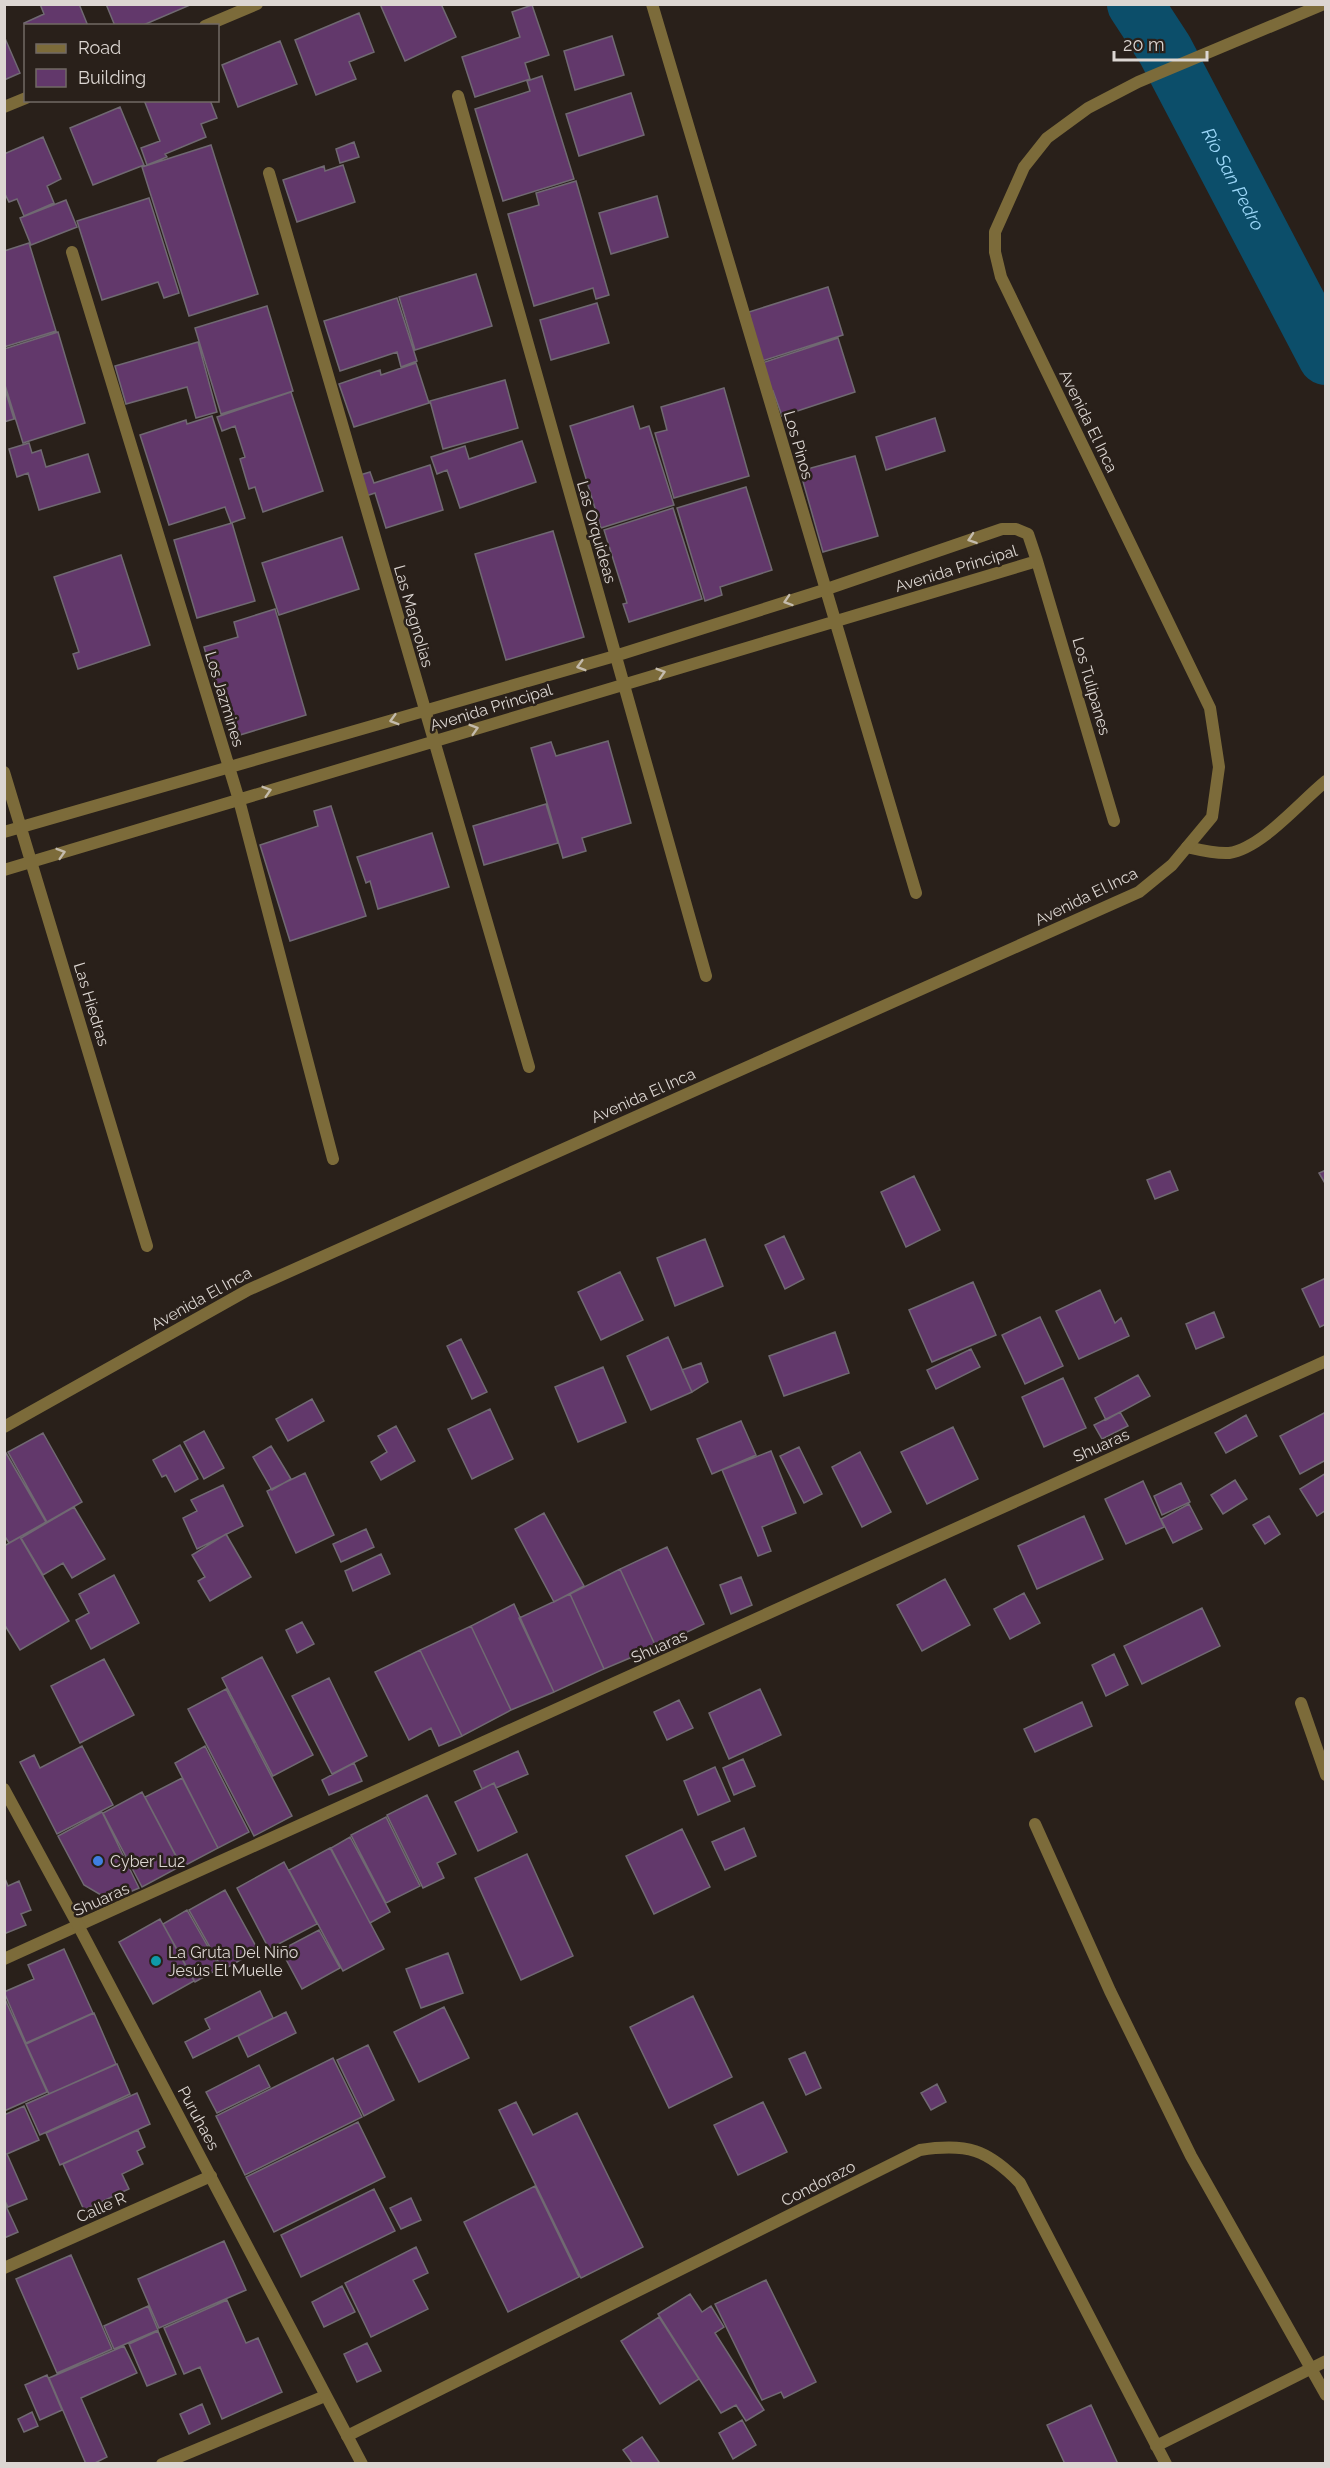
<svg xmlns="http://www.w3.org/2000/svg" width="1330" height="2468" viewBox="0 0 1330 2468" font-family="Raleway,sans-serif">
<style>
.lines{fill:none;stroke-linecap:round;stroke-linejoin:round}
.river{stroke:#0c4e6a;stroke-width:56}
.building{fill:#62386b;stroke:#706972;stroke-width:1.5}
.minor{stroke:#7c6b3a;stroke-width:12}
.tertiary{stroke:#7c6b3a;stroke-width:12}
.oneway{stroke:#c4bbac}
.shop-dot{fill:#3f7fe0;stroke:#29201a;stroke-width:2}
.culture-dot{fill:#0f9aa8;stroke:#29201a;stroke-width:2}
.labels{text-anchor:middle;stroke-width:5;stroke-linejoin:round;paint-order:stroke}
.street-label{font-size:16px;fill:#dcd6d2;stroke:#29201a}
.poi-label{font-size:16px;fill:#dcd6d2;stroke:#29201a;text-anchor:start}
.water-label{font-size:18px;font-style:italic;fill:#9cd7f8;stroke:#29201a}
</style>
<rect width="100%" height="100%" fill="#29201a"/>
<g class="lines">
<path class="river" id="s1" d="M1135 4 1165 50 1326 357"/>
</g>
<path class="building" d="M40 4H79L88 26H26L24 23 44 14Z
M106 4H190V5L141 26H115Z
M380 4H441L456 37 405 61Z
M532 5 549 55 525 63 530 79 475 97 462 57 520 37 512 12Z
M359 13 374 52 349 62 356 79 316 95 295 40Z
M4 36 20 73 4 80Z
M612 36 624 75 575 90 564 51Z
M280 41 297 84 238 107 222 65Z
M542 76 574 179 503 201 475 109 530 91 527 81Z
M631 93 644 135 579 156 566 114Z
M144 100H210L217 118 201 124 206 137 165 154 167 157 147 165 141 148 160 141Z
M120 107 144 165 93 185 70 128Z
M43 137 61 179 47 186 54 203 24 216 17 199 9 202 4 192V154Z
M354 142 359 157 340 163 336 149Z
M211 145 258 294 189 316 142 167Z
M343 165 355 202 297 222 283 180 324 166 325 171Z
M576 181 609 295 596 299 593 288 534 306 508 214 539 205 536 193Z
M657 196 668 237 611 254 599 213Z
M149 198 179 293 164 298 158 282 102 300 77 221Z
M66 200 77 227 31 245 20 218Z
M29 243 56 331 4 347V251Z
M476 274 492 326 415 350 399 297Z
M828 287 843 335 759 362 749 312Z
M397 298 417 361 401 367 397 352 340 371 324 321Z
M597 303 609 343 551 360 540 320Z
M267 306 293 391 221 414 195 328Z
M58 332 85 423 23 443 4 382V349Z
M838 338 855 392 782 416 773 391 769 392 759 364Z
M198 342 217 412 196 418 187 387 126 404 115 366Z
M416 363 429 403 354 427 339 384 380 370 381 375Z
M505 380 518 428 443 449 430 401Z
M4 386 14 419 4 422Z
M724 388 749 476 674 498 655 433 667 430 661 407Z
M291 392 323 491 263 512 255 487 249 489 240 459 245 457 235 426 222 431 217 417Z
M633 406 640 429 649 426 674 505 601 528 570 426Z
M212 416 245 518 231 523 225 507 169 525 140 435 186 420 187 424Z
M935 418 945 451 886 470 876 437Z
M522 441 536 482 460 508 447 470 437 474 431 457 465 446 469 459Z
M29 443 32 453 41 450 46 467 88 454 100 492 39 510 28 473 17 477 9 449Z
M855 456 878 536 823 552 800 471Z
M430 465 443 510 386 528 375 493 366 496 360 475 370 472 374 483Z
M746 487 772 570 720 587 722 595 705 601 677 508Z
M673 508 702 599 629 622 623 604 627 603 604 530Z
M232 523 255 601 197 618 174 540Z
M553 531 584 637 506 660 475 554Z
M342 537 359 589 279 615 262 563Z
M121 555 150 645 78 669 73 654 79 652 54 577Z
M275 609 306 715 230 738 204 647 238 637 234 622Z
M608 741 631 823 582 838 586 851 563 858 531 748 551 742 556 756Z
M546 804 558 843 484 865 473 826Z
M331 806 366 916 290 941 260 845 318 826 314 811Z
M432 833 449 887 378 909 370 881 366 883 357 857Z
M1326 1170V1185L1319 1173Z
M1170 1171 1178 1190 1155 1199 1147 1180Z
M914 1176 940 1230 906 1247 881 1192Z
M784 1236 804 1279 785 1289 765 1245Z
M705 1239 723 1286 675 1306 657 1258Z
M620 1272 643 1320 601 1340 578 1292Z
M1326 1278V1324L1320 1327 1302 1289Z
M973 1282 996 1335 932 1362 909 1310Z
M1100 1290 1115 1323 1121 1318 1129 1336 1079 1359 1056 1311Z
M1214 1312 1224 1337 1196 1349 1186 1324Z
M1040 1317 1063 1366 1025 1384 1002 1335Z
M835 1332 849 1373 784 1396 769 1356Z
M668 1337 692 1392 651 1410 627 1356Z
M461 1339 487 1392 472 1399 447 1346Z
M971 1349 980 1367 936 1389 927 1370Z
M701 1363 708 1382 692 1392 682 1370Z
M603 1367 626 1422 578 1442 555 1387Z
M1138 1375 1150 1396 1106 1420 1095 1398Z
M1063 1378 1086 1428 1044 1447 1022 1397Z
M312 1399 324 1421 288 1441 276 1419Z
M490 1409 513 1459 472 1479 448 1429Z
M1120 1412 1128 1426 1102 1439 1094 1425Z
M1326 1412V1460L1300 1474 1280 1436Z
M1246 1415 1257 1436 1226 1453 1215 1433Z
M741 1421 756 1455 712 1474 697 1439Z
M396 1426 415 1461 381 1480 371 1462 387 1452 378 1436Z
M953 1427 978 1479 927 1504 901 1452Z
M204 1431 224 1468 204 1479 184 1442Z
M43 1433 82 1502 47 1522 8 1452Z
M180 1445 198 1479 175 1492 166 1475 162 1477 153 1460Z
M271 1446 291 1479 272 1490 253 1457Z
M799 1447 822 1494 804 1503 780 1456Z
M771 1451 796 1513 762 1527 771 1551 758 1556 722 1470Z
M860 1452 891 1512 862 1527 832 1467Z
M6 1453 46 1522 9 1543 4 1535V1454Z
M305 1473 334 1535 296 1553 267 1491Z
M1326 1473V1510L1317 1516 1300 1489Z
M1235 1480 1247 1499 1223 1514 1211 1495Z
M1143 1481 1164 1527 1126 1544 1105 1499Z
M1181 1483 1190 1502 1162 1515 1154 1496Z
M223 1485 243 1526 197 1549 183 1518 197 1511 191 1500Z
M1189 1504 1202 1529 1173 1543 1161 1519Z
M74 1507 105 1559 72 1578 63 1563 43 1575 21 1538Z
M544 1513 584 1586 554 1602 515 1529Z
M1084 1516 1103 1559 1037 1589 1018 1546Z
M1269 1516 1280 1534 1265 1544 1253 1525Z
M366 1529 374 1547 341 1562 333 1544Z
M226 1534 251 1577 210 1601 198 1581 205 1577 192 1555Z
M20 1537 69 1621 20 1650 4 1624V1546Z
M667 1547 704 1624 656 1647 620 1569Z
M381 1554 390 1574 353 1591 345 1571Z
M620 1569 656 1647 604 1669 570 1594Z
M114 1575 139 1623 91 1649 76 1620 89 1613 79 1594Z
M741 1577 752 1605 731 1614 720 1585Z
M945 1579 970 1625 922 1651 897 1605Z
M1024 1593 1040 1623 1010 1639 994 1609Z
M570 1594 604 1669 554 1692 519 1618Z
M514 1604 554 1692 511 1710 471 1626Z
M1202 1608 1220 1646 1142 1684 1124 1646Z
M302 1622 314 1644 297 1653 286 1630Z
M471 1626 511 1710 462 1736 420 1650Z
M420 1650 462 1736 439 1746 431 1728 409 1740 375 1672Z
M1114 1654 1128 1685 1106 1696 1092 1665Z
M262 1657 313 1755 273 1776 222 1678Z
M104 1659 134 1715 80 1743 51 1686Z
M329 1678 367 1756 332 1774 292 1696Z
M226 1689 292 1816 254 1836 188 1709Z
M760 1689 781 1735 729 1759 709 1713Z
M679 1700 693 1728 667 1740 654 1712Z
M1082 1702 1092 1726 1035 1752 1024 1729Z
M82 1746 113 1805 57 1834 20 1762 34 1755 40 1768Z
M205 1746 249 1832 218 1848 175 1763Z
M518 1751 528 1774 496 1788 494 1783 482 1789 474 1771Z
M743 1759 755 1786 734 1795 723 1768Z
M354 1763 362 1781 329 1795 322 1780Z
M715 1767 730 1801 698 1815 684 1781Z
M182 1778 218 1848 182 1867 145 1797Z
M494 1783 517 1832 478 1851 455 1802Z
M142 1792 181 1866 142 1887 103 1813Z
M427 1795 456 1854 437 1863 444 1878 423 1888 387 1815Z
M102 1812 139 1888 118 1897 101 1895 84 1885 58 1836Z
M386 1817 420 1886 386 1903 351 1835Z
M744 1828 756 1856 725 1870 712 1842Z
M682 1829 710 1887 654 1914 626 1856Z
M350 1837 390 1912 370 1923 331 1848Z
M330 1848 384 1949 343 1971 289 1870Z
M527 1854 573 1956 521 1980 475 1878Z
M284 1862 317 1924 269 1949 237 1888Z
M4 1876 8 1886 19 1881 31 1910 21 1914 26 1925 4 1934Z
M225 1890 258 1950 223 1970 189 1910Z
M187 1910 220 1968 195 1982 163 1924Z
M160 1919 194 1981 153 2004 119 1942Z
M319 1930 340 1968 302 1989 281 1950Z
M64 1949 93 2013 26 2043 4 1992 34 1979 28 1965Z
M448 1953 463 1993 421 2008 406 1969Z
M260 1991 273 2018 193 2058 185 2042 210 2029 205 2019Z
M693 1996 732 2077 669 2108 630 2027Z
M4 1997 47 2092 4 2111Z
M444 2007 469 2058 419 2082 394 2032Z
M286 2012 296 2033 248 2057 238 2036Z
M94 2013 116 2064 49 2094 26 2044Z
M368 2045 394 2100 364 2116 337 2060Z
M805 2052 821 2088 806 2095 789 2059Z
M333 2058 362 2117 245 2175 216 2116Z
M117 2064 130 2094 40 2135 26 2104Z
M259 2065 270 2087 217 2113 206 2092Z
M937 2084 946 2102 931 2110 921 2093Z
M137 2093 150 2124 60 2165 46 2133Z
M516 2102 533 2135 577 2113 643 2247 581 2278 499 2110Z
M763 2102 787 2152 738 2175 714 2125Z
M24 2106 39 2140 7 2154 27 2199 8 2207 4 2199V2115Z
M358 2122 385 2177 274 2232 246 2177Z
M138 2130 145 2147 137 2151 143 2164 122 2174 129 2189 84 2210 63 2164Z
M535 2186 579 2277 508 2312 464 2222Z
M374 2189 395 2231 301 2277 281 2235Z
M411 2198 421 2220 401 2229 390 2208Z
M4 2202 18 2232 4 2238Z
M224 2241 246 2290 159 2328 138 2279Z
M416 2247 428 2273 413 2280 428 2309 371 2337 345 2283Z
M71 2255 112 2349 57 2373 16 2279Z
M766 2280 816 2382 784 2398 781 2392 762 2400 715 2304Z
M342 2286 355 2312 324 2327 312 2302Z
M690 2294 702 2312 711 2306 724 2327 715 2333 764 2410 746 2421 736 2405 721 2413 658 2314Z
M227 2300 246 2343 258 2338 282 2392 222 2419 200 2367 184 2374 164 2328Z
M148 2306 158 2330 114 2349 104 2326Z
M659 2317 699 2379 660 2404 621 2341Z
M158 2331 176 2374 147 2386 129 2344Z
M367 2343 381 2371 357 2382 344 2354Z
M124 2346 137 2373 81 2398 107 2457 93 2464H86L49 2378Z
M47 2375 62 2410 40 2420 25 2385Z
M202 2404 210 2424 189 2434 180 2414Z
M1091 2405 1118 2464H1065L1047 2425Z
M32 2412 38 2426 24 2432 18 2419Z
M742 2420 756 2445 733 2459 719 2433Z
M642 2437 659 2462 656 2464H633L623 2450Z"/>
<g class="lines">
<path class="minor" d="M652 4 916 893
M205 26 257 4
M458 96 706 976
M4 107 26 98
M269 173 529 1067
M72 252 239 800 333 1159
M4 772 147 1246
M4 832 615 656 824 590 1002 529H1016L1028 534 1037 561 1114 821
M1187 847C1200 850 1216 854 1229 853 1262 848 1300 802 1326 781
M4 870 1037 561
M1301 1703 1326 1775
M1035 1824 1110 1991 1191 2156 1326 2395
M4 1959 1326 1361
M4 2268 211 2176
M347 2436 920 2150C967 2143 987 2149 1020 2183L1166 2464
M1156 2446 1326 2361
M162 2464 325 2396"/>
<path class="tertiary" d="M4 1427 248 1290 1139 892 1172 865 1212 817 1219 767 1210 708 1001 277 995 252V232L1024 167 1047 138 1088 108 1138 82 1324 4
M4 1789 79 1927 362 2464"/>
</g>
<defs><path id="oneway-chevron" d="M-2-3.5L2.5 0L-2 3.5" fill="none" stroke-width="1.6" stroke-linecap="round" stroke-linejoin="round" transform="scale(1.5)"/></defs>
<g class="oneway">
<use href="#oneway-chevron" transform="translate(972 539) rotate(161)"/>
<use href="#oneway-chevron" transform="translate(788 601) rotate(162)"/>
<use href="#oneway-chevron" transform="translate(581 666) rotate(164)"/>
<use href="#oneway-chevron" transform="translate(661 673) rotate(-17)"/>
<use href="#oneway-chevron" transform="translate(394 720) rotate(164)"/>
<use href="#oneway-chevron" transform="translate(474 729) rotate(-17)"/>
<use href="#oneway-chevron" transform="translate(267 791) rotate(-17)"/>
<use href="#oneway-chevron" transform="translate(61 853) rotate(-17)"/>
</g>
<circle class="shop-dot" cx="98" cy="1861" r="6"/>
<circle class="culture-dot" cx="156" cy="1961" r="6"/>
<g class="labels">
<g class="street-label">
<text transform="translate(1089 421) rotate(64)" y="6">Avenida El Inca</text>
<text transform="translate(799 445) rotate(74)" y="6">Los Pinos</text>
<text transform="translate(597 532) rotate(74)" y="6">Las Orquideas</text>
<text transform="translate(956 568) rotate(-17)" y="6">Avenida Principal</text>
<text transform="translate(414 616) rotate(74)" y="6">Las Magnolias</text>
<text transform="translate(1092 686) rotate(74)" y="6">Los Tulipanes</text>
<text transform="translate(225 699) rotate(73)" y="6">Los Jazmines</text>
<text transform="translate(491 707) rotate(-17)" y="6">Avenida Principal</text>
<text transform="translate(1086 896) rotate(-26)" y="6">Avenida El Inca</text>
<text transform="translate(92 1004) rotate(73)" y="6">Las Hiedras</text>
<text transform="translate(643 1095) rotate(-24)" y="6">Avenida El Inca</text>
<text transform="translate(201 1298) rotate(-29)" y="6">Avenida El Inca</text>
<text transform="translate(1101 1445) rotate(-24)" y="6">Shuaras</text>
<text transform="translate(659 1646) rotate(-24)" y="6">Shuaras</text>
<text transform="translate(101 1899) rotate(-24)" y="6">Shuaras</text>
<text transform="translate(199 2118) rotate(62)" y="6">Puruhaes</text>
<text transform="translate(818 2183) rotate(-27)" y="6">Condorazo</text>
<text transform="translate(101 2207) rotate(-24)" y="6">Calle R</text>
</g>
<g class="poi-label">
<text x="110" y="1867">Cyber Lu2</text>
<text x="168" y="1958">La Gruta Del Niño<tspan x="168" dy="18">Jesús El Muelle</tspan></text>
</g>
<g class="water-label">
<text dy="6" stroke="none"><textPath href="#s1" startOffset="201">Río San Pedro</textPath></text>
</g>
</g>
<rect width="1330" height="2468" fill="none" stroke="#dcd6d2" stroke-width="12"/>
<rect x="24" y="24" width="195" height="78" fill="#29201a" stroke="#716964" stroke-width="1.5"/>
<rect x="36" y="44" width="30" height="9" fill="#7c6b3a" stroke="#716964" stroke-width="1.5"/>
<text x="78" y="54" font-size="18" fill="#dcd6d2">Road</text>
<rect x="36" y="69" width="30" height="18" fill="#62386b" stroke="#716964" stroke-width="1.5"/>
<text x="78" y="84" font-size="18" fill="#dcd6d2">Building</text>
<path d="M1114 51v9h93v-9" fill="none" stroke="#dcd6d2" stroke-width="3"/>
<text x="1123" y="51" font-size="18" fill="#dcd6d2" stroke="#29201a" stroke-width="4.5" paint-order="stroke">20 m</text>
</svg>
